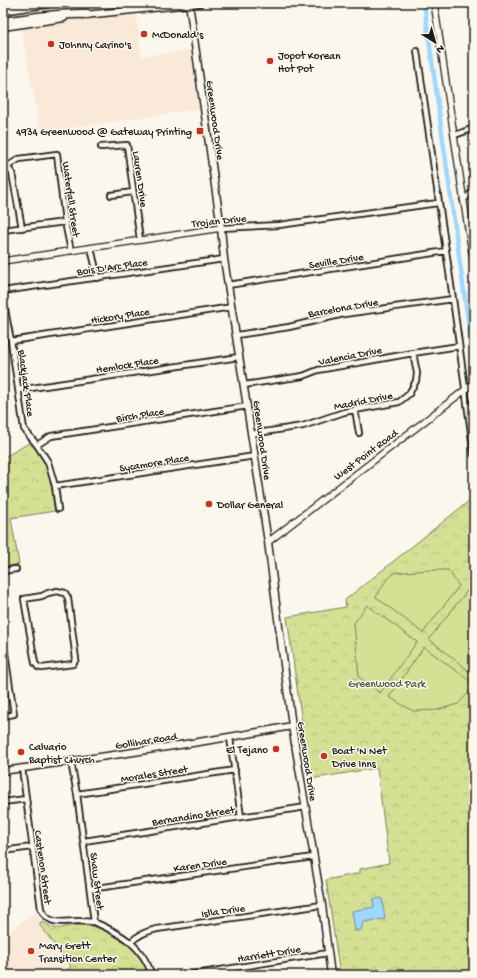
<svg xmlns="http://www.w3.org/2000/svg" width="477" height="978" viewBox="0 0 477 978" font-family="'Gochi Hand',sans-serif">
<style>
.built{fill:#fae8d8}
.park{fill:url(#park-crowns);stroke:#787e58}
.pitch{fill:#d4e194;stroke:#787e58}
.water{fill:#9ed7fe;stroke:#6a8ca4}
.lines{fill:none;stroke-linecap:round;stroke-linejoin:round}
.canal{stroke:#9ed7fe;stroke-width:4.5}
.minor-casing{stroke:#1c1c1c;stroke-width:8}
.tertiary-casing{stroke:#1c1c1c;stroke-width:8}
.secondary-casing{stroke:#1c1c1c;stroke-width:9}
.motorway-casing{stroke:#1c1c1c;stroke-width:11}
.minor{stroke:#fbf7ec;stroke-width:4.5}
.tertiary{stroke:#fbf7ec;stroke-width:5.5}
.secondary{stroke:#fbf7ec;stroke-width:6}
.motorway{stroke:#fbf7ec;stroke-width:8}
.poi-dot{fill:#c8321e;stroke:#fbf7ec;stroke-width:1.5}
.labels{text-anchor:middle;stroke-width:3;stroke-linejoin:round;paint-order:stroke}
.poi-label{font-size:11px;fill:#1c1c1c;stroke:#fbf7ec;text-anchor:start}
.street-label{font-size:11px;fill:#1c1c1c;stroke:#fbf7ec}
.park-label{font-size:11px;fill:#535740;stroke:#fbf7ec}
</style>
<defs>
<pattern id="park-crowns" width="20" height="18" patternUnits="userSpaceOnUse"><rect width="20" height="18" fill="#d4e194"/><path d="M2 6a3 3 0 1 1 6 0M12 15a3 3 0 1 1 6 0" fill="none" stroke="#b5c07f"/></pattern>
</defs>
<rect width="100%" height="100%" fill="#fbf7ec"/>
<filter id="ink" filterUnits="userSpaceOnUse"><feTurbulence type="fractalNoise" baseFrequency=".025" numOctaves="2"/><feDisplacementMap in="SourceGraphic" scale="8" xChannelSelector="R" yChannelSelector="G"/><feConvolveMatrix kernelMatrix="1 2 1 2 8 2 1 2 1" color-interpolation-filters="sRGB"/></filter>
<g filter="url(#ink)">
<path class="built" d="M136 14 142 56 190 50 199 109 41 132 21 28 77 19Z
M37 911 42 921 39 924 71 966 68 975H3V936Z"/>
<path class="park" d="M29 443C51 461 51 485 55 511L11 518 19 564 3 567V458Z
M474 497V975H340L326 880 360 873V869L389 863 377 768 310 779 287 617 346 607 345 600Z
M42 921C59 934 60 926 77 925 111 925 136 945 149 975H68V969L71 966 39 924Z"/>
<path class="pitch" d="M428 570H448L459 586 423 633 376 597 385 582 394 573Z
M467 591 474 596V675L429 639Z
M367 605 417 642 380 693 359 677 354 623Z
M424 647 474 684V687L458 704 437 710 413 711 389 697Z"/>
<path class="water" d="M382 898 385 919 363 922 361 930 355 931 352 911 374 907 373 899Z"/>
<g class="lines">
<path class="canal" d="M424 3 474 364"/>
<defs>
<path id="minor" d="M417 51 453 299 474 455
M455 135 474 128
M101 147 127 145 140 240
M3 161 12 173 22 228
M8 166 19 159 57 154 65 222 71 251
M111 195 133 192
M463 200 474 191
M221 228 279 225 438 203
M3 230 65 222
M91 248 98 278
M228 285 446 251
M3 291 224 259
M3 299 11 341 24 429 37 445 48 462 55 486 58 509
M237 335 289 327 344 314 453 299
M11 341 232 307
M244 385 303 376 318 370 413 353 459 346
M18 390 239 357
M355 409 359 433
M251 434 303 426 344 412 399 402 409 394 416 381 417 373 413 353
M37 445 51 436 248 406
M55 486 255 456
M3 571 16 569
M57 591 65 593 68 598 76 659 73 664 42 668 38 667 35 663 24 599 42 596 48 593Z
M3 640 14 714 3 716
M230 738 241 817
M71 762 77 794 94 922C122 934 142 945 152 975
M22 768 41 909C50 927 62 921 79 921 84 921 89 922 94 922
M77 794 235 770
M3 802 26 799
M84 841 306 807
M3 851 32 847
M90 889 313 857
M131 942C139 934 147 931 157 929L322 905
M189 975 328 953"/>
<path id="tertiary" d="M434 3C448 90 459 177 474 264
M3 261 221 228
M268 542 474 383"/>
<path id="secondary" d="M189 3 221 228 224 259 268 542 292 726 322 905 331 975
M85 15 200 3
M3 27 64 18
M3 771C100 757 196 744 292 726"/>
<path id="motorway" d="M3 10 48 3
M3 22C31 18 59 13 87 14"/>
</defs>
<use href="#minor" class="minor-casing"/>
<use href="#tertiary" class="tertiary-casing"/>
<use href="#secondary" class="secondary-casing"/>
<use href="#motorway" class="motorway-casing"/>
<use href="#minor" class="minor"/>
<use href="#tertiary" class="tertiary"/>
<use href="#secondary" class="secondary"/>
<use href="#motorway" class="motorway"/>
</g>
</g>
<g class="poi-dot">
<circle cx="144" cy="34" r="4"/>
<circle cx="51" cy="44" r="4"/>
<circle cx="270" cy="61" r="4"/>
<rect x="196" y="127" width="8" height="8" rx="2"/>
<circle cx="209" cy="504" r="4"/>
<circle cx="276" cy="749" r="4"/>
<circle cx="21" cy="752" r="4"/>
<circle cx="324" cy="756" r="4"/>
<circle cx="31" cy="951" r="4"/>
</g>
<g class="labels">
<g class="poi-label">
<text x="152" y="38">McDonald's</text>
<text x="59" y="48">Johnny Carino's</text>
<text x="278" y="59">Jopot Korean<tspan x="278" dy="13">Hot Pot</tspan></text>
<text x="192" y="135" text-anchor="end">4934 Greenwood @ Gateway Printing</text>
<text x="217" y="508">Dollar General</text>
<text x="29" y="750">Calvario<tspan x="29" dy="13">Baptist Church</tspan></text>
<text x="268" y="753" text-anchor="end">El Tejano</text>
<text x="332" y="754">Boat 'N Net<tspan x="332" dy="13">Drive Inns</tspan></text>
<text x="39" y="949">Mary Grett<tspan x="39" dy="13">Transition Center</tspan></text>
</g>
<g class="street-label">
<text transform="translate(216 120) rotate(82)" y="4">Greenwood Drive</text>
<text transform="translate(141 179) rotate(82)" y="4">Lauren Drive</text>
<text transform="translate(72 199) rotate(82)" y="4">Waterfall Street</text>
<text transform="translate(219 220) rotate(-6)" y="4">Trojan Drive</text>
<text transform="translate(336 260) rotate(-9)" y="4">Seville Drive</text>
<text transform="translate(112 266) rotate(-8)" y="4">Bois D'Arc Place</text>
<text transform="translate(343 307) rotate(-10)" y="4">Barcelona Drive</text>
<text transform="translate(120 315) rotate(-9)" y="4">Hickory Place</text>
<text transform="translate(350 355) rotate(-11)" y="4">Valencia Drive</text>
<text transform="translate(127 364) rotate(-9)" y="4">Hemlock Place</text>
<text transform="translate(27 383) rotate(82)" y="4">Blackjack Place</text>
<text transform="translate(363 400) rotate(-11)" y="4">Madrid Drive</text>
<text transform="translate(140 414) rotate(-9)" y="4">Birch Place</text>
<text transform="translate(263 440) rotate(82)" y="4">Greenwood Drive</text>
<text transform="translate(365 454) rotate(-37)" y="4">West Point Road</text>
<text transform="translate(154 462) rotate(-9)" y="4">Sycamore Place</text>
<text transform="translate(146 740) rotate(-9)" y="4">Gollihar Road</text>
<text transform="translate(308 761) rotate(81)" y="4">Greenwood Drive</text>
<text transform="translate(154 773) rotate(-9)" y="4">Morales Street</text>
<text transform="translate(193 815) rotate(-9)" y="4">Bernandino Street</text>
<text transform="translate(200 864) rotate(-8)" y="4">Karen Drive</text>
<text transform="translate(44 867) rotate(82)" y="4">Castenon Street</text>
<text transform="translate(98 881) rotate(83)" y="4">Shaw Street</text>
<text transform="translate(223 910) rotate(-8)" y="4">Islla Drive</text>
<text transform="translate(269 953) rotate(-9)" y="4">Harriett Drive</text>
</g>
<g class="park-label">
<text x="387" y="687">Greenwood Park</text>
</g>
</g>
<rect width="477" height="978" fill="none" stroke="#fbf7ec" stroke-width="16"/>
<rect x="8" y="8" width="461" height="962" fill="none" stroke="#1c1c1c" stroke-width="1.5" filter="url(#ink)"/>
<g transform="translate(435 42) rotate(143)" stroke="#fbf7ec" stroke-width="3" paint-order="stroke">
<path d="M0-3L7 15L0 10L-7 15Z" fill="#1c1c1c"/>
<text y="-6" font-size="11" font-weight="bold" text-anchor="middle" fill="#1c1c1c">N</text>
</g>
</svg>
